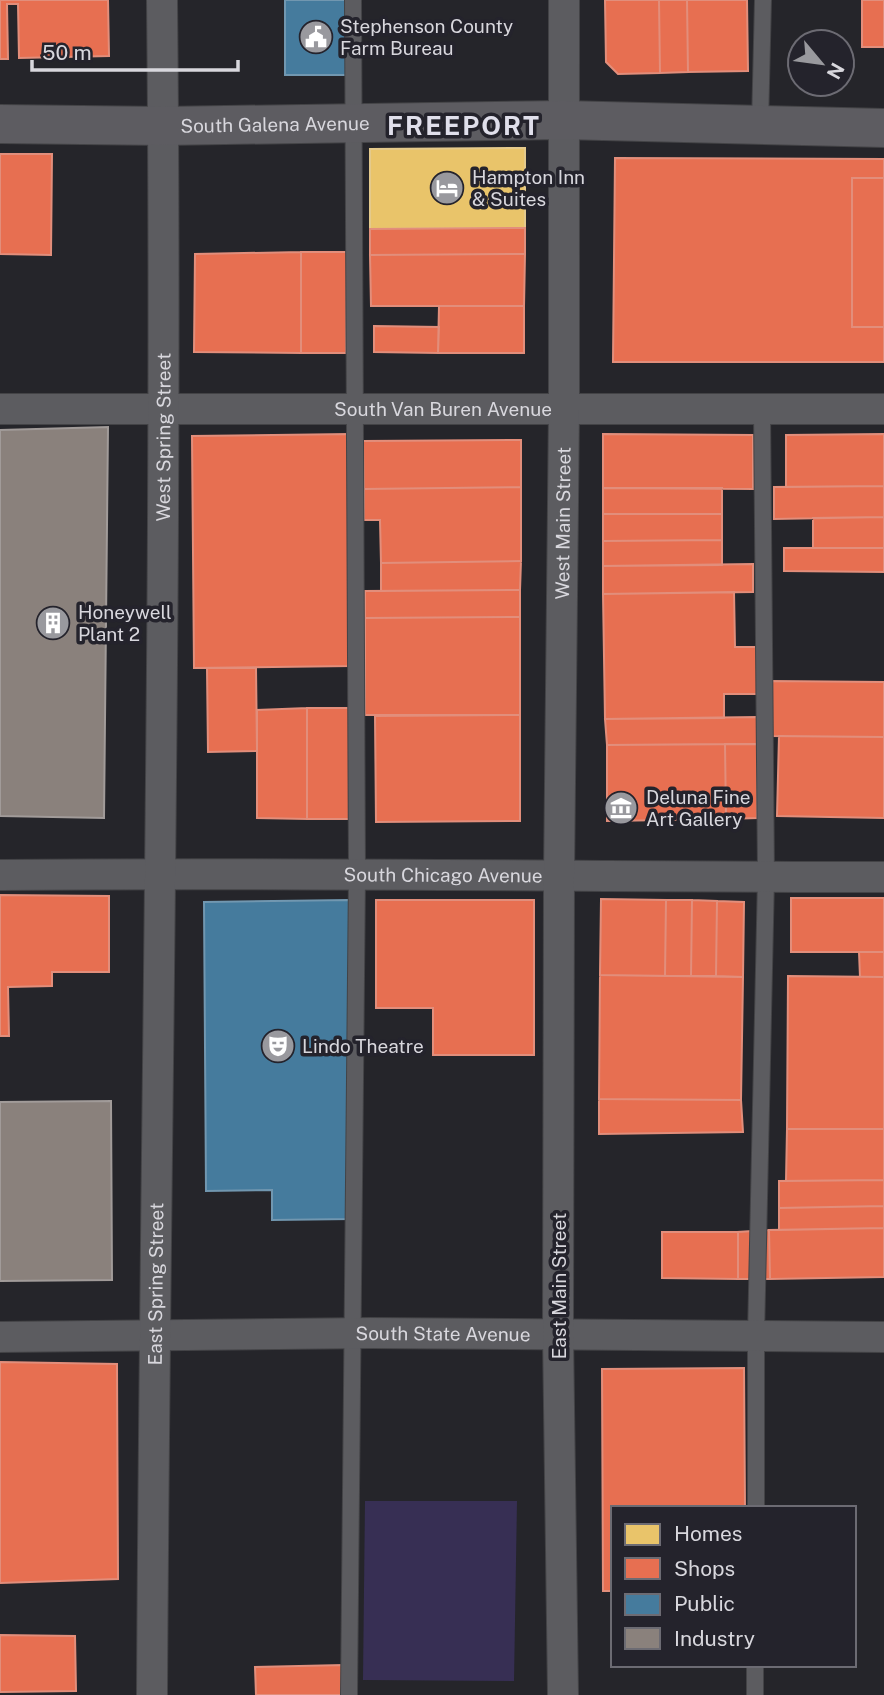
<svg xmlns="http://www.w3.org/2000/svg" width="884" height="1695" viewBox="0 0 884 1695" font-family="'Public Sans',sans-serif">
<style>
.green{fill:#372f54}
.homes{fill:#e9c46a;stroke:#e4ca8c;stroke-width:2}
.shops{fill:#e76f51;stroke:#e28e7b;stroke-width:2}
.public{fill:#457b9d;stroke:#7197b0;stroke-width:2}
.industry{fill:#8a817c;stroke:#a19b99;stroke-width:2}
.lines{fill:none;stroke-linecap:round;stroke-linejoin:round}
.service-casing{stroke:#434346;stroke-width:18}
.minor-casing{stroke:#434346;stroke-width:32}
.secondary-casing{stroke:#434346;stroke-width:40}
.service{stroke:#5c5c60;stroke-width:16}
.minor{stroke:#5c5c60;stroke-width:30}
.secondary{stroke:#5d5c61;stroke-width:38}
.labels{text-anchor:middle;stroke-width:7;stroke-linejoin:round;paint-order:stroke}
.poi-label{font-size:19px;fill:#d8d7dd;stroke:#24232c;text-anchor:start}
.street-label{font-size:19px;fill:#d8d7dd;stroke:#24232c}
.district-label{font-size:26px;font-weight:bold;letter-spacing:2px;fill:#e0dfeb;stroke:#24232c}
</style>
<rect width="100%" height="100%" fill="#25252a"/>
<path class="green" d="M365 1501H517L514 1681 363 1680Z"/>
<path class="homes" d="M525 148V228L370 229V149Z"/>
<path class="shops" d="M0 0H108L109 56 19 58 18 4H7L8 59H0Z
M605 0H659L660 73 618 74 606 62Z
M659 0H687L688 72 660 73Z
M687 0H747L748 71 688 72Z
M862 0H884V47H862Z
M0 154H52L51 255 0 254Z
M615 158 884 159V178H852V327H884V362H613Z
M852 178H884V327H852Z
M525 228V254L370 255V229Z
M301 252V353L194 352 195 254Z
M301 252H347L346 353H301Z
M525 254 524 306H371L370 255Z
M439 306H524V353H438Z
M374 326 439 327 438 353 374 352Z
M349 434 351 666 194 668 192 436Z
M603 434 753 435V489L603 488Z
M884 434V486L786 487V435Z
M521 440V487L364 489 363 441Z
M884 486V517L774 519V487Z
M521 487V561L381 563 380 520H364V489Z
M603 488H722V514H603Z
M603 514H722V540L603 541Z
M884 517V548H813V518Z
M722 540V565L603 566V541Z
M784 548H884V572L784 571Z
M521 561 520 590 381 591V563Z
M753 564V592L603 594V566Z
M520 590V617L365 618V591Z
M734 592 735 647H757V694H724V718L605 719 603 594Z
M520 617V715H365V618Z
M207 668H256L257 751 208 752Z
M770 681 884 682V737L769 736Z
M307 708H352L353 819H307Z
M307 708V819L257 818V710Z
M520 715V821L376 822 375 716Z
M757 717V744L607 745 605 719Z
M779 736 884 737V818L777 816Z
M725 744 726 819 607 821V745Z
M725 744H757V818L726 819Z
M0 895 109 896V972H52V986L8 987 9 1036H0Z
M791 898H884V952H791Z
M601 899 666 900 665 976 600 975Z
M376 900H534V1055H433V1008H376Z
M666 900H692L691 976H665Z
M692 900 717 901 716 976H691Z
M717 901 744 902 743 977 716 976Z
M859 952H884V977H860Z
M600 975 743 977 741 1100 599 1099Z
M788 976 884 977V1129H787Z
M599 1099 741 1100 743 1132 599 1134Z
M787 1129H884V1180L786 1181Z
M884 1180V1206L779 1208V1181Z
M884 1206V1228L779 1230V1208Z
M884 1228V1277L770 1279 769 1230Z
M769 1230 770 1279H738V1232Z
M662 1232H738V1279L662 1278Z
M0 1362 117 1364 118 1579 0 1583Z
M744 1368 745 1508H613V1591H603L602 1369Z
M0 1635 75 1636 76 1691 0 1692Z
M343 1665 344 1695H256L255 1667Z"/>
<path class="public" d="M285 0H348V75H285Z
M349 900 351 1219 272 1220V1190L206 1191 204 902Z"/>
<path class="industry" d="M108 427 104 818 0 816V430Z
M111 1101 112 1280 0 1281V1102Z"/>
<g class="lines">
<defs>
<path id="service" d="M760 125 763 0
M756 1508V1336L766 877 762 409
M349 1695 357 875 353 0
M755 1695V1665"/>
<g id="minor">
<path id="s1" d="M0 409H884"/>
<path id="s2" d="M0 875C295 872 589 877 884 877"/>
<path id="s3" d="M0 1337 371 1333 884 1337"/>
<path id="s4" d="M152 1695C155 1130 168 565 162 0"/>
<path id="s5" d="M563 1695 558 1334 559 877 564 409V0"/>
</g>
<g id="secondary">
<path id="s6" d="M0 124 163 126 563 120 884 128"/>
</g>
</defs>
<use href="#service" class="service-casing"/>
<use href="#minor" class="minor-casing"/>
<use href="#secondary" class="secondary-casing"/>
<use href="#service" class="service"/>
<use href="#minor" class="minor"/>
<use href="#secondary" class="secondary"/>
</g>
<defs>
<symbol id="civic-disc" viewBox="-11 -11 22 22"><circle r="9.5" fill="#99999e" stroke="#24232c"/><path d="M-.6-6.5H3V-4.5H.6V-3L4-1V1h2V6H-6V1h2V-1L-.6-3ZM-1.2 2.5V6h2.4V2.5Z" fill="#fff"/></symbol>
<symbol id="hotel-disc" viewBox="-11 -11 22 22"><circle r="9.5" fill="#99999e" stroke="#24232c"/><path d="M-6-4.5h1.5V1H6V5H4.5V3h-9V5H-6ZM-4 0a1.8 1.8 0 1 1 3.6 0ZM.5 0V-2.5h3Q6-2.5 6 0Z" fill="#fff"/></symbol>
<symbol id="building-disc" viewBox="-11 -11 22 22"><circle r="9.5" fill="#99999e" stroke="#24232c"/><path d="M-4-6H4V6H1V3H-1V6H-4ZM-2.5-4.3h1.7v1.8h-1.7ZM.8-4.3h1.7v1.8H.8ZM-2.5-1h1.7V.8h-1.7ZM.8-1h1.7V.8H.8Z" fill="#fff"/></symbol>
<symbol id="museum-disc" viewBox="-11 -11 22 22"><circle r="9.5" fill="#99999e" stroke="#24232c"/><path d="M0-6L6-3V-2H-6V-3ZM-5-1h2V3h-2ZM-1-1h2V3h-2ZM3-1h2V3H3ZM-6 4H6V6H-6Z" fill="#fff"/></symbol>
<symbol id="theatre-disc" viewBox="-11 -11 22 22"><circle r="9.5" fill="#99999e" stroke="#24232c"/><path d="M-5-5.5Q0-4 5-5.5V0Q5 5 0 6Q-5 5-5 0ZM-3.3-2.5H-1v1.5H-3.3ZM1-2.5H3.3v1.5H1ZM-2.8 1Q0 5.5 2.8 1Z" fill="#fff"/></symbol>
</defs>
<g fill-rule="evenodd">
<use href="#civic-disc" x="297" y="18" width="38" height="38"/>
<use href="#hotel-disc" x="428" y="169" width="38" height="38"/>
<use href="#building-disc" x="34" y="604" width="38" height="38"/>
<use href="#museum-disc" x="602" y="789" width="38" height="38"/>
<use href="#theatre-disc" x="259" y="1027" width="38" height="38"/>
</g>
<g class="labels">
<g class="poi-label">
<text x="340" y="33">Stephenson County<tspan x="340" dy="22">Farm Bureau</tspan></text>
<text x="472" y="184">Hampton Inn<tspan x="472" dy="22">&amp; Suites</tspan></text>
<text x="78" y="619">Honeywell<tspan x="78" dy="22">Plant 2</tspan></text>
<text x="646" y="804">Deluna Fine<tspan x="646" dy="22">Art Gallery</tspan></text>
<text x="302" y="1053">Lindo Theatre</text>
</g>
<g class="street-label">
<text dy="7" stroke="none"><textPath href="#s6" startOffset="275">South Galena Avenue</textPath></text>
<text dy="7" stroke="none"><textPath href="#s1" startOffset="443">South Van Buren Avenue</textPath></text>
<text dy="7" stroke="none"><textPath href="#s4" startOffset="1258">West Spring Street</textPath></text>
<text dy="7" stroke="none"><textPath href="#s5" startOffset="1172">West Main Street</textPath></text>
<text dy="7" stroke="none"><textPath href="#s2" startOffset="443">South Chicago Avenue</textPath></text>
<text dy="7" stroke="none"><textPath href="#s4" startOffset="411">East Spring Street</textPath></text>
<text transform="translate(559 1286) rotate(-90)" y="7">East Main Street</text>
<text dy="7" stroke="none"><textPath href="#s3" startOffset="443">South State Avenue</textPath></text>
</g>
<g class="district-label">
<text x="464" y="135">FREEPORT</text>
</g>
</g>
<rect x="611" y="1506" width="245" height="161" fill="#24232c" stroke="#6c6b73" stroke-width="2"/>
<rect x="625" y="1524" width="35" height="21" fill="#e9c46a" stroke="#6c6b73" stroke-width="2"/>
<text x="674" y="1541" font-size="21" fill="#d8d7dd">Homes</text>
<rect x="625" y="1558" width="35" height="21" fill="#e76f51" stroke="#6c6b73" stroke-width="2"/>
<text x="674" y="1576" font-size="21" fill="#d8d7dd">Shops</text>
<rect x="625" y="1594" width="35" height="21" fill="#457b9d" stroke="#6c6b73" stroke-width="2"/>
<text x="674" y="1611" font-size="21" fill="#d8d7dd">Public</text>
<rect x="625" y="1628" width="35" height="21" fill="#8a817c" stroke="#6c6b73" stroke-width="2"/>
<text x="674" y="1646" font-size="21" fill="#d8d7dd">Industry</text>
<g transform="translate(821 63) rotate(119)"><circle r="33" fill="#24232c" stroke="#6c6b73" stroke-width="2"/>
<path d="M0-5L12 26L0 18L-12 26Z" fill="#99999e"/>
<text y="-10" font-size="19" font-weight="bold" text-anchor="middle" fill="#d8d7dd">N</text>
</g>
<path d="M32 60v10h206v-10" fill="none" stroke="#d8d7dd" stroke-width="3.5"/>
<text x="42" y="60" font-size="21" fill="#d8d7dd" stroke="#24232c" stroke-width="5" paint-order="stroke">50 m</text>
</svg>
